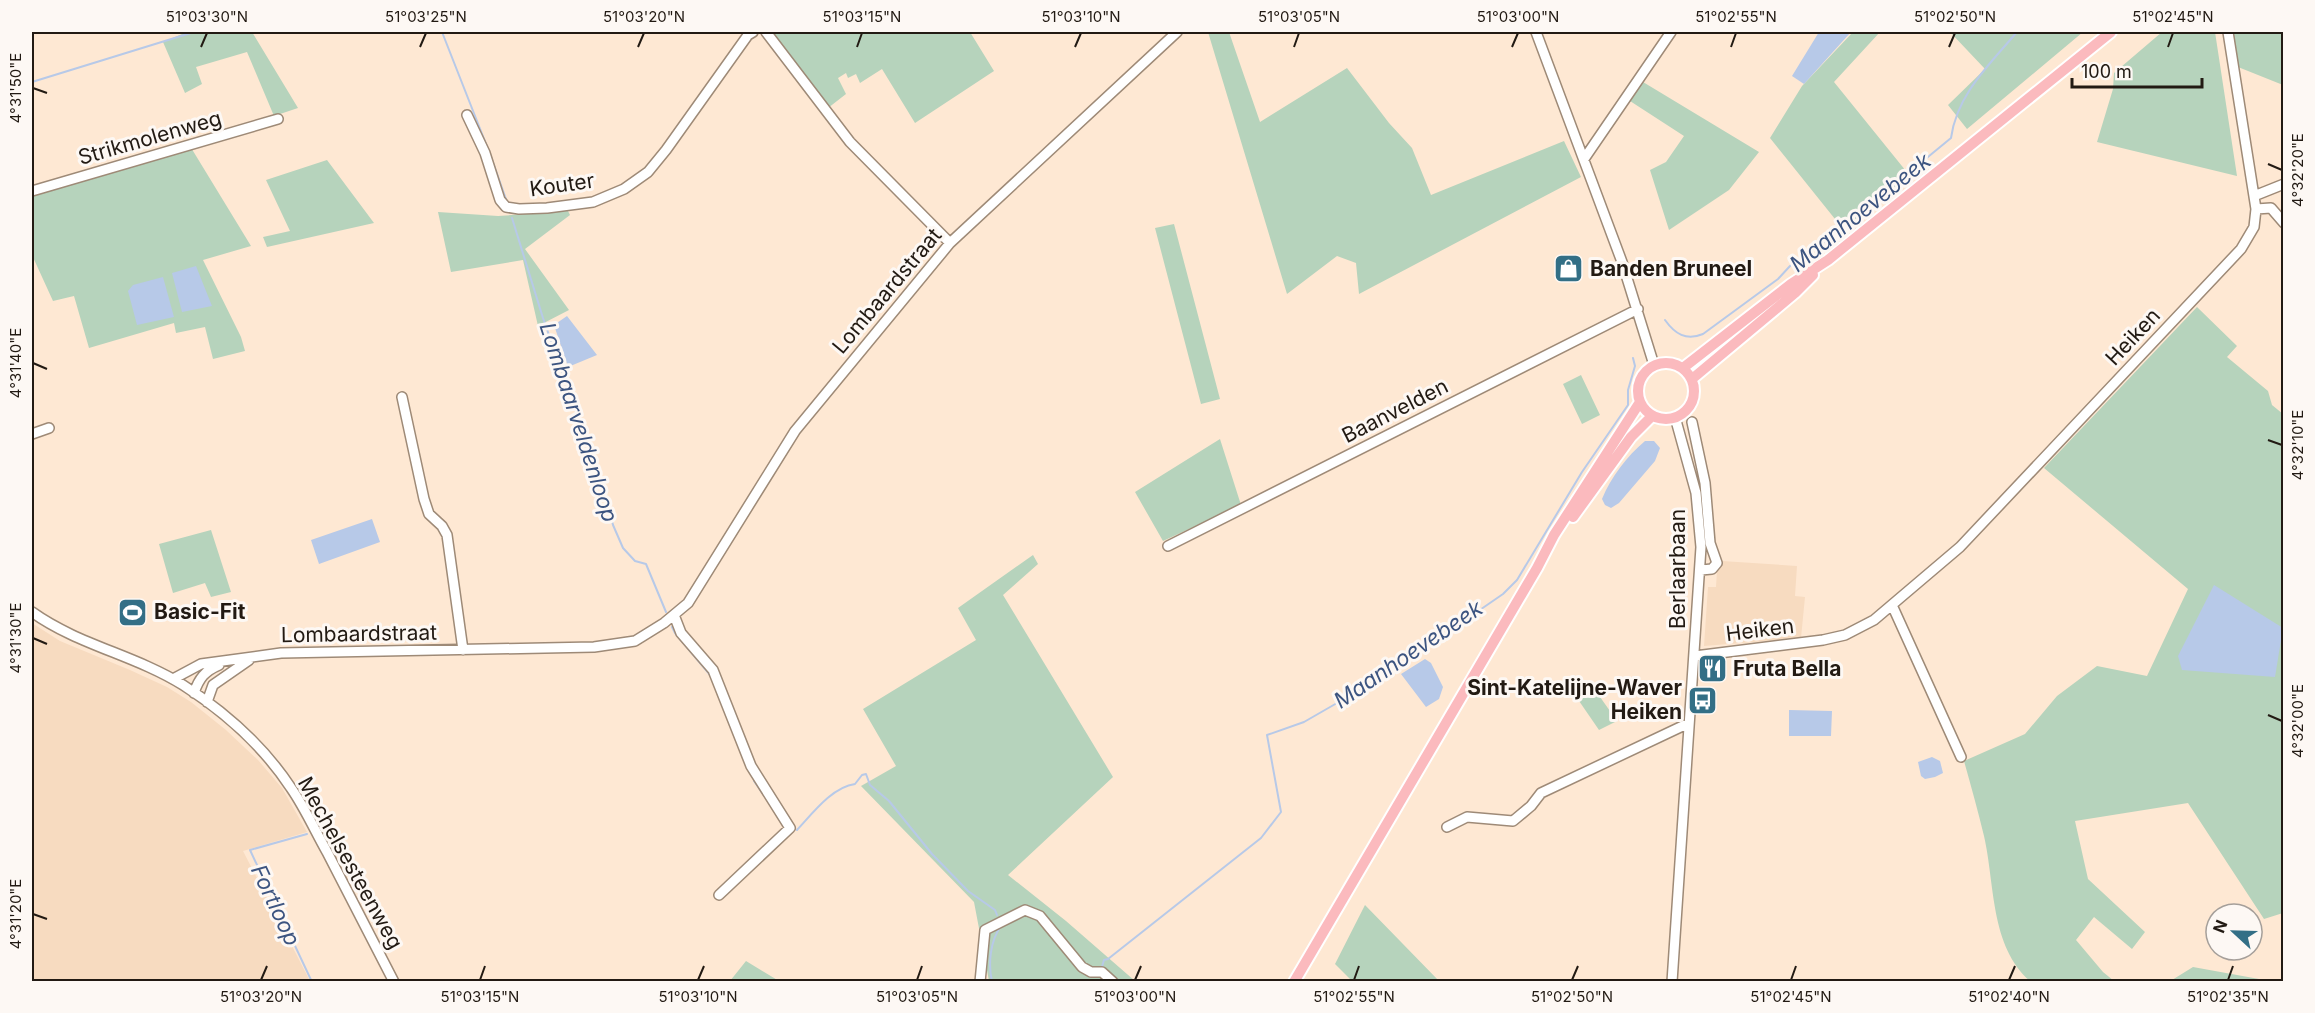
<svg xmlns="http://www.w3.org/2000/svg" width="2315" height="1013" viewBox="0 0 2315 1013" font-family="Inter,sans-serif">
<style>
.built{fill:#f7dbc0}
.green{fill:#b6d3bc}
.water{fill:#b7c9e8}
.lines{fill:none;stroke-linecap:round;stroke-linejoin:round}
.stream{stroke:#b7c9e8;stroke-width:2}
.minor-casing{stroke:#9e8a77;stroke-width:12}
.major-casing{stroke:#fff;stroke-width:14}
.minor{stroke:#fff;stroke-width:9}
.major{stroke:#fbbabe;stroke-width:10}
.ticks{fill:none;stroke:#221a13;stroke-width:2}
.labels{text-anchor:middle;stroke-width:6;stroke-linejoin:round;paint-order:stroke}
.street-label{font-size:21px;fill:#221a13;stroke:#fdf8f4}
.poi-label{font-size:21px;font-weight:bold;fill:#221a13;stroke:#fdf8f4;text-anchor:start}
.water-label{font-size:22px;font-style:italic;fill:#3c5480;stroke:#fdf8f4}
.neatline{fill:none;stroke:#221a13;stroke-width:2}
.ticks-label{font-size:15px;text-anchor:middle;fill:#221a13}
</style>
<rect width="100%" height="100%" fill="#fee8d3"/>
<path class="built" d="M1722 561 1797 566 1795 596 1805 597 1801 638 1704 646 1708 587H1716L1717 571Z
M32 623 60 641 130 670 167 687 191 702 226 730 258 760 282 788 307 832 243 851 310 981H32Z"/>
<path class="green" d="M187 32H252L298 108 274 116 247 52 196 67 202 84 185 93 163 42Z
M772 32H970L994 71 915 123 882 69 860 83 856 74 848 78 846 73 838 78 846 94 828 108Z
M1208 32H1229L1260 122 1347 68 1389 123 1412 148 1431 195 1564 141 1581 177 1359 294 1356 263 1337 256 1287 294Z
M1853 32H1880L1834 82 1910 176 1843 229 1770 138 1802 86Z
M1950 32H2083L1967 129 1948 105 1985 69Z
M2162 32H2215L2237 176 2097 142 2113 89 2114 73Z
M2232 32H2283V85L2238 67Z
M1643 82 1759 152 1729 190 1669 230 1650 170 1666 162 1684 136 1630 101Z
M190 146 251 246 203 260 241 337 245 351 213 359 205 327 176 333 174 323 89 348 74 296 53 301 32 255V196Z
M327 160 374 223 267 247 263 237 290 231 266 180Z
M568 211 570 215 525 249 569 310 538 326 523 260 451 272 438 212 498 216Z
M1174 224 1220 399 1201 404 1155 228Z
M2197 307 2237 346 2227 357 2268 391 2272 405 2283 414V913L2264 919 2188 803 2075 821 2088 879 2145 932 2132 949 2094 917 2076 940 2103 972 2114 981H2030C1990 946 1995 884 1984 836 1978 811 1971 786 1964 761L2025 734 2057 696 2097 666 2147 676 2188 589 2044 468Z
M1581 375 1600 415 1582 424 1563 384Z
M1220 439 1241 505 1163 541 1135 492Z
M211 530 231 592 211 597 205 583 173 593 159 544Z
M1033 555 1038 564 1003 595 1113 777 1008 875 1066 921 1135 981H989L974 902 861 786 896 766 863 709 976 640 958 608Z
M1593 687 1617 721 1599 730 1577 698Z
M1365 905 1439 981H1352L1335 964Z
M746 961 779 981H730Z
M2193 967 2270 981 2172 980Z"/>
<path class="water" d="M1819 32H1851L1804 84 1792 76Z
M196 266 212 306 182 312 172 273Z
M163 277 174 317 137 325 128 291 133 285Z
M567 316 597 355 568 367 554 325Z
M1645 441H1654L1660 448 1655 461 1619 503 1611 508 1605 505 1602 499C1611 477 1627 456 1645 441Z
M372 519 380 542 319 564 311 540Z
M2214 585 2283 628 2275 677 2182 670 2178 656Z
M1425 659 1431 663 1443 687 1439 699 1426 707 1401 674Z
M1789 710 1832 711 1831 736H1789Z
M1932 757 1940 761 1943 773 1935 777 1925 779 1921 776 1918 762Z"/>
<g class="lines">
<path class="stream" d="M442 32 488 149
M32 82 194 32
M490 154 507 202
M512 218 543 318 605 494 613 525 623 548 635 561 646 564 666 612
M1665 320C1675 334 1686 341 1703 334L1778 279 1790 266 1827 240 1951 138C1957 94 1990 64 2017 32
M672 627 675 633 711 676
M754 781 768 801
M797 830C812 814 832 787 855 784L862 775 866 774 870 785 889 801 932 854 968 891 995 910 997 915
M307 834 250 850 312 982
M1101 970 1104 960 1108 959 1261 838 1281 812 1267 735 1304 722 1384 676 1503 594 1517 580 1582 472 1628 405V390L1635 366 1633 358
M992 982C988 964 990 941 1001 926"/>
<defs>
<path id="minor" d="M766 32 850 142 950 243
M1536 32 1622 262 1654 365
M467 115 485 153 500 200 506 207 519 209 547 208 593 202 624 189 648 172 666 150 748 35 753 32
M1584 159 1671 32
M32 191 278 119
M2254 196 2284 184
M2256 209 2271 208 2284 223
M402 397 424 499 429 514 442 526 447 535 463 650
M1692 422 1705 483 1710 543 1717 563 1712 569 1701 570
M32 434 49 428
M1168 546 1638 309
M1892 605 1961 757
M32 612C78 645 135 655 183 685 225 712 264 747 291 788 305 808 315 831 327 852 349 895 371 938 394 982
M674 615 681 633 713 670 751 766 790 828 719 895
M1695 656 1823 640 1845 635 1874 620 1960 547 2241 249 2254 227 2256 209 2228 32
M173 679 201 664 281 653 594 647 635 641 664 623 688 603 795 431 950 243 1177 32
M194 693C199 678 205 671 219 665
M207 702 213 685 249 660
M1447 827 1467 817 1513 821 1531 806 1541 793 1689 723
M980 982 985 930 1025 910 1040 916 1082 967 1091 972H1102L1113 982
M1672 982 1701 547 1696 493 1675 417"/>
<path id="major" d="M1638 391a28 28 0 1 1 56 0a28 28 0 1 1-56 0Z
M1683 368 1791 284 1828 260 2111 32
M1692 379 1795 293 1813 275
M1573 517 1631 437 1652 416
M1294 982 1537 568 1554 535 1640 402"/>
</defs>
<use href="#minor" class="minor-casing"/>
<use href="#major" class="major-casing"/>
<use href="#minor" class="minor"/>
<use href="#major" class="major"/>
</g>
<path class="ticks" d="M201 47 207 33M420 47 426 33M638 47 644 33M857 47 862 33M1075 47 1081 33M1294 47 1299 33M1512 47 1518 33M1731 47 1736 33M1949 47 1955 33M2168 47 2173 33M33 88 47 93M2268 164 2282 170M33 363 47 369M2268 440 2282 445M33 638 47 644M2268 715 2282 721M33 914 47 919M261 980 267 966M480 980 485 966M698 980 704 966M917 980 922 966M1135 980 1141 966M1354 980 1359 966M1572 980 1578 966M1791 980 1796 966M2009 980 2015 966M2228 980 2233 966"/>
<defs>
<symbol id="shop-square" viewBox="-11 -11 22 22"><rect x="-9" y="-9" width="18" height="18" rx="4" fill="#336f86" stroke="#fdf8f4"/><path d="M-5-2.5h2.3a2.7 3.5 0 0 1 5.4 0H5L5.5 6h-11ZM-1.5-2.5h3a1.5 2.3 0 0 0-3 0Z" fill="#fff"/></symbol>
<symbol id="stadium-square" viewBox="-11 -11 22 22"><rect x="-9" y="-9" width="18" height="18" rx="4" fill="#336f86" stroke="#fdf8f4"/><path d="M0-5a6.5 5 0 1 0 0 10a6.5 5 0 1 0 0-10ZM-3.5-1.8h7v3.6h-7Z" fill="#fff"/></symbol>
<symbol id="restaurant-square" viewBox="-11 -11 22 22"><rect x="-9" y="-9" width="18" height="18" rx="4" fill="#336f86" stroke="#fdf8f4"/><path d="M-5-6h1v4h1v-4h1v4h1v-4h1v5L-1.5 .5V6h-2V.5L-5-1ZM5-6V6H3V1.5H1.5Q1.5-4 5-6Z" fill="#fff"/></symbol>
<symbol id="bus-square" viewBox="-11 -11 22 22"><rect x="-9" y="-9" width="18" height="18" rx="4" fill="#336f86" stroke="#fdf8f4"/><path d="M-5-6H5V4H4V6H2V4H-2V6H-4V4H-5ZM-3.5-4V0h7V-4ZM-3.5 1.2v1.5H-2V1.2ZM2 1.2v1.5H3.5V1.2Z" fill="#fff"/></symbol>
</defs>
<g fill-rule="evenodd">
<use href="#shop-square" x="1552" y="252" width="33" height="33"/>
<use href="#stadium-square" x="116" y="596" width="33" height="33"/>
<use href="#restaurant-square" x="1696" y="652" width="33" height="33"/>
<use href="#bus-square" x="1686" y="684" width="33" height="33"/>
</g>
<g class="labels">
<g class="street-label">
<text transform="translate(150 138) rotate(-16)" y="7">Strikmolenweg</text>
<text transform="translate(562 185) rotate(-8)" y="7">Kouter</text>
<text transform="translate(887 291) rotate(-50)" y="7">Lombaardstraat</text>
<text transform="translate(2133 337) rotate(-47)" y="7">Heiken</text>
<text transform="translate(1395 411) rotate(-27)" y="7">Baanvelden</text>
<text transform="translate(1678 569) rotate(-90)" y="7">Berlaarbaan</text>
<text transform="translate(1760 630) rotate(-7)" y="7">Heiken</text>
<text transform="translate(359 634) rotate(-1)" y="7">Lombaardstraat</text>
<text transform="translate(350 863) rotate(61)" y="7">Mechelsesteenweg</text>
</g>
<g class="poi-label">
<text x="1590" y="276">Banden Bruneel</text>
<text x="154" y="619">Basic-Fit</text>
<text x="1733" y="676">Fruta Bella</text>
<text x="1682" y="695" text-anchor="end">Sint-Katelijne-Waver<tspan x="1682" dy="24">Heiken</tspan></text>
</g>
<g class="water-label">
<text transform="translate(1860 212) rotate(-39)" y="8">Maanhoevebeek</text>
<text transform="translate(579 422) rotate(72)" y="8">Lombaarveldenloop</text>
<text transform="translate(1408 654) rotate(-34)" y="8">Maanhoevebeek</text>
<text transform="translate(276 905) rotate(65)" y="8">Fortloop</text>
</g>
</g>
<rect width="2315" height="1013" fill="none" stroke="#fdf8f4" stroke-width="66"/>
<g transform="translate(2234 932) rotate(292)"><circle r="28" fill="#fdf8f4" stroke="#a59f9a" stroke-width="1.5"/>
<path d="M0-4.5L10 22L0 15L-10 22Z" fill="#336f86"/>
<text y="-9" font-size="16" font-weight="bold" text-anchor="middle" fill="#221a13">N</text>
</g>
<path d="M2072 78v9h130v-9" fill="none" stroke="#221a13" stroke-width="3"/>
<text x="2081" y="78" font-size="18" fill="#221a13" stroke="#fdf8f4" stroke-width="4.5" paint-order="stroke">100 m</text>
<rect x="33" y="33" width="2249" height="947" class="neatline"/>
<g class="ticks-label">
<text x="207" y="22">51°03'30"N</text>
<text x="426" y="22">51°03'25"N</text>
<text x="644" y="22">51°03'20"N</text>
<text x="862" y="22">51°03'15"N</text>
<text x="1081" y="22">51°03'10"N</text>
<text x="1299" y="22">51°03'05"N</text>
<text x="1518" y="22">51°03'00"N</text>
<text x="1736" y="22">51°02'55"N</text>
<text x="1955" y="22">51°02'50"N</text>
<text x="2173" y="22">51°02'45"N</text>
<text transform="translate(16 88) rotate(-90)" y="5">4°31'50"E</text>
<text transform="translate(2298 170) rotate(-90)" y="5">4°32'20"E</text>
<text transform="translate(16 363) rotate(-90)" y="5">4°31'40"E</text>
<text transform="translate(2298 445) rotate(-90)" y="5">4°32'10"E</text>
<text transform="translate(16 638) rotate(-90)" y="5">4°31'30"E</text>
<text transform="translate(2298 721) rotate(-90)" y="5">4°32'00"E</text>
<text transform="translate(16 914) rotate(-90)" y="5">4°31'20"E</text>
<text x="261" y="1002">51°03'20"N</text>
<text x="480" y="1002">51°03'15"N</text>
<text x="698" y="1002">51°03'10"N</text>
<text x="917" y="1002">51°03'05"N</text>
<text x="1135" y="1002">51°03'00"N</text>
<text x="1354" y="1002">51°02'55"N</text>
<text x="1572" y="1002">51°02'50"N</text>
<text x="1791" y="1002">51°02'45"N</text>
<text x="2009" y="1002">51°02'40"N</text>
<text x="2228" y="1002">51°02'35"N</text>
</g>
</svg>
